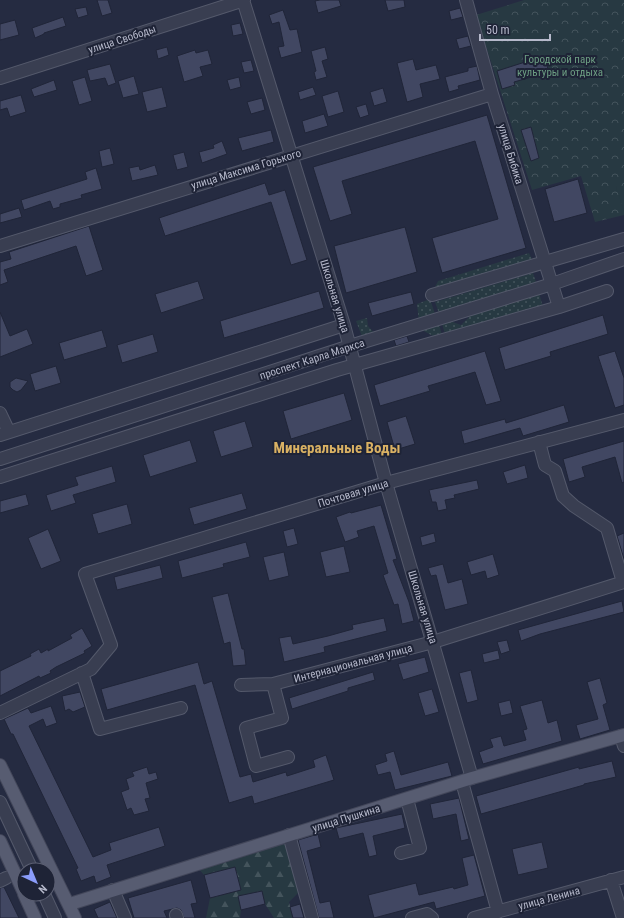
<svg xmlns="http://www.w3.org/2000/svg" width="624" height="918" viewBox="0 0 624 918" font-family="'Roboto Condensed',sans-serif">
<style>
.grass{fill:url(#grass-dots)}
.forest{fill:url(#forest-firs)}
.park{fill:url(#park-crowns)}
.pitch{fill:#273942}
.building{fill:#414762;stroke:#202538}
.lines{fill:none;stroke-linecap:round;stroke-linejoin:round}
.minor-casing{stroke:#54596b;stroke-width:14}
.major-casing{stroke:#43475a;stroke-width:14}
.minor{stroke:#393e51;stroke-width:12}
.major{stroke:#575c71;stroke-width:12}
.labels{text-anchor:middle;stroke-width:4;stroke-linejoin:round;paint-order:stroke}
.street-label{font-size:11px;fill:#b6b9cb;stroke:#1e2336}
.park-label{font-size:11px;fill:#6c9d82;stroke:#1e2336}
.district-label{font-size:15px;font-weight:bold;fill:#d9b163;stroke:#1e2336}
</style>
<defs>
<pattern id="grass-dots" width="8" height="8" patternUnits="userSpaceOnUse"><rect width="8" height="8" fill="#273942"/><path d="M2 2h.1M6 6h.1" fill="none" stroke="#44545c" stroke-width="1.8" stroke-linecap="round"/></pattern>
<pattern id="forest-firs" width="22" height="20" patternUnits="userSpaceOnUse"><rect width="22" height="20" fill="#273942"/><path d="M5 1l3.5 6h-7zM16 11l3.5 6h-7z" fill="#44545c"/></pattern>
<pattern id="park-crowns" width="20" height="18" patternUnits="userSpaceOnUse"><rect width="20" height="18" fill="#273942"/><path d="M2 6a3 3 0 1 1 6 0M12 15a3 3 0 1 1 6 0" fill="none" stroke="#44545c"/></pattern>
</defs>
<rect width="100%" height="100%" fill="#252b41"/>
<path class="grass" d="M529 253 534 263 437 290 435 287 438 281Z
M533 273 537 285 440 316 435 302Z
M539 293 543 307 446 337 442 324 450 321 461 325 473 313Z
M430 299 436 317 419 322 417 304Z
M367 318 368 326 376 335 363 339 356 321Z
M439 324 443 339 440 340 422 330Z"/>
<path class="forest" d="M288 838 302 889 289 902 293 918H274L265 904 262 891 239 896 241 910 240 918H206L210 898 241 890 204 875 197 867Z"/>
<path class="park" d="M524 0H624V215L595 222 581 176 532 190 476 15Z"/>
<path class="pitch" d="M616 186H624V212Z"/>
<path class="building" d="M97 0H108L112 13 102 16Z
M320 0H339L341 6 318 13 315 1Z
M385 0H404L405 7 388 11Z
M86 7 88 15 78 18 75 9Z
M460 8 463 17 451 20 449 11Z
M283 10 290 30 297 29 302 52 281 58 278 47 284 46 279 22 272 24 269 15Z
M63 17 66 26 44 33V34L35 38 32 28Z
M15 20 19 35 0 40V24Z
M240 23 243 34 233 36 231 25Z
M468 36 471 46 459 49 456 39Z
M167 47 169 55 158 59 156 50Z
M325 47 328 59 322 61 327 77 316 80 314 72 316 71 311 51Z
M195 50 196 53 208 50 212 64 200 67 203 76 184 82 177 56Z
M544 56 549 72 514 82 515 85 502 89 497 71Z
M413 59 416 70 436 65 440 79 420 84 423 97 407 102 397 63Z
M251 60 254 71 244 73 241 62Z
M110 64 116 83 108 86 105 78 90 81 87 70Z
M477 66 480 80 458 86 459 89 449 92 445 77 468 71V68Z
M134 76 139 94 123 98 118 81Z
M85 77 92 101 79 105 72 81Z
M239 77 241 87 230 90 227 80Z
M54 80 57 90 34 97 31 89Z
M162 87 167 107 147 112 142 92Z
M313 87 316 95 300 100 298 92Z
M383 88 387 102 374 106 370 92Z
M338 91 344 112 328 117 322 96Z
M21 95 26 112 10 117 7 108 0 110V101Z
M262 98 265 110 251 114 247 102Z
M366 104 369 115 360 118 356 107Z
M324 114 328 126 305 133 302 121Z
M487 115 526 248 442 273 432 238 498 219 475 141 342 181 352 214 330 221 313 167Z
M531 127 539 158 531 161 521 130Z
M271 130 274 142 242 151 238 138Z
M222 141 227 154 202 163 199 152 214 148 213 145Z
M110 148 114 164 102 167 99 151Z
M184 152 188 167 177 170 173 155Z
M155 165 158 175 132 181 129 168 139 166 140 170Z
M96 168 102 189 81 195 82 198 60 204V207L53 209 50 201 24 210 21 200 87 179 85 172Z
M578 179 587 213 554 222 545 189Z
M265 183 269 195 285 190 307 260 291 265 271 202 165 236 159 218Z
M19 208 22 217 0 223V214Z
M89 226 103 270 86 276 76 246 4 270 8 282 0 285V262L11 259 9 252Z
M405 227 417 272 346 293 334 246Z
M198 281 204 299 161 313 155 294Z
M319 291 324 308 224 338 220 321Z
M411 292 414 304 372 316 368 303Z
M0 312 10 336 27 329 33 344 0 357Z
M603 315 608 334 550 352 551 356 505 370 499 348Z
M102 330 107 347 64 360 59 343Z
M153 334 158 352 122 363 117 345Z
M407 336 409 342 396 346 394 340Z
M485 351 501 401 486 405 475 372 428 386 430 391 380 406 374 385Z
M615 351 624 378V405L615 408 598 356Z
M56 366 61 383 35 391 30 374Z
M16 378 28 381 21 390 17 392 13 390 10 387V382Z
M344 393 352 420 291 439 283 411Z
M564 405 569 422 523 436 520 428 464 444 461 431 505 419 506 423Z
M406 416 415 444 395 450 387 422Z
M245 421 253 447 221 457 213 431Z
M190 440 197 462 150 477 143 455Z
M624 441V482L622 483 615 457 582 467 585 477 569 482 563 459Z
M525 465 528 478 507 484 503 472Z
M112 466 116 482 73 495 76 503 51 511 46 495 78 485 75 477Z
M477 480 479 489 454 495 455 498 445 500 447 509 438 511 436 502H432L429 490Z
M242 493 247 509 194 525 189 508Z
M26 494 29 505 0 513V501Z
M127 504 132 524 98 534 92 514Z
M381 505 397 559 393 560 409 602 414 621 402 624 398 604 394 605 383 575 388 573 374 526 357 531 359 537 345 542 336 517 350 512 351 513Z
M294 528 298 544 287 547 283 531Z
M48 529 61 561 41 569 28 538Z
M434 533 436 542 422 546 420 537Z
M624 533V559L617 536Z
M246 542 250 557 223 564 224 567 182 578 178 561Z
M344 546 350 572 326 577 320 552Z
M284 552 289 576 269 581 263 557Z
M493 554 499 575 487 579 485 571 471 575 467 562Z
M443 564 448 583 462 579 468 604 445 610 436 575 431 576 428 568Z
M160 565 163 578 117 590 114 577Z
M228 593 242 649H244L246 665 233 666 230 642 224 644 212 597Z
M622 601 624 612 540 634 521 641 518 630Z
M384 618 387 631 324 647 325 652 284 662 279 638 291 636 293 644 328 636 353 629 352 625Z
M82 628 92 646 84 651 85 653 56 667 50 671 51 673 40 678 39 676 0 696V671L31 656 30 654 39 649 41 653 48 649V651L72 638 70 635Z
M507 640 510 651 501 654 497 642Z
M498 650 500 659 484 663 482 654Z
M425 657 429 672 403 680 398 664Z
M198 662 204 684 212 681 240 777 251 774 253 782 286 772 287 776 315 767 313 760 326 755 334 780 254 804 252 796 229 803 195 685 107 710 101 689Z
M471 670 478 700 467 703 459 673Z
M373 672 375 680 348 688V691L292 709 289 698Z
M600 678 607 703 603 705 610 730 580 739 576 725 598 719 587 682Z
M432 689 439 712 425 716 418 693Z
M80 692 85 707 73 712 69 709 65 711 62 696Z
M510 700 513 713 501 716 498 703Z
M542 700 548 723 557 720 562 741 483 764 479 752 493 747 490 739 501 736 504 746 526 740 523 730 527 729 520 706Z
M51 706 57 723 46 727 43 719 29 726 93 857 111 850 109 843 159 827 165 846 107 865 111 877 96 883 94 876 81 881 76 869 78 868 13 734H11L4 719 28 708 31 713Z
M394 751 401 775 448 762 452 776 395 790 390 772 378 775 375 765 387 761 385 754Z
M612 761 616 777 584 784V785L481 814 476 796 579 767V769Z
M147 767 149 774 156 772 158 779 146 783 150 798 145 799 149 811 134 815 131 808 127 810 121 792 129 789 126 779 134 776 132 772Z
M459 798 469 839 461 841 456 814 433 819 430 804Z
M402 814 405 828 373 836 377 855 369 857 363 833 339 839 336 828Z
M318 834 321 847 307 851 320 903 330 901 334 918H319L298 840Z
M542 842 548 868 518 875 512 849Z
M474 855 485 896 436 909 434 902 374 918 368 895 416 883 419 895 453 887 454 889 468 885 462 858Z
M235 867 241 890 210 898 204 875Z
M191 880 197 903 191 904 195 918H184L181 910 177 908 164 911 167 918H134L128 898Z
M4 887 19 918H0V888Z
M262 891 265 904 241 910 238 896Z
M110 902 117 918H98L94 909Z
M300 904 304 918H293L290 907Z"/>
<g class="lines">
<defs>
<path id="minor" d="M243 0 344 325 386 483 472 778
M466 0 492 94 559 307
M0 78 244 0
M0 246 492 94
M432 295 624 239
M0 413 9 432
M0 435 344 325
M539 442 545 465 555 471 563 496 574 506 607 528 623 582
M0 459 350 346 552 284 624 259
M0 477 337 370 559 307 607 291
M82 673 100 729 181 708
M273 684 282 718 246 728 256 766 288 757
M241 685 273 684 433 642 624 582
M0 713 91 669 111 645 85 574 386 483 624 420
M621 736 624 746
M462 782 498 912
M0 802 32 870
M289 835 312 918
M401 853 420 848 407 799
M611 880 623 918
M0 881 6 878
M113 890 125 918
M44 894 55 918
M176 915 177 918
M412 918 427 914 432 918
M474 918 624 877"/>
<path id="major" d="M0 765 75 918
M0 841 24 893
M24 894 35 918
M70 904 472 778 624 735"/>
</defs>
<use href="#minor" class="minor-casing"/>
<use href="#major" class="major-casing"/>
<use href="#minor" class="minor"/>
<use href="#major" class="major"/>
</g>
<g class="labels">
<g class="street-label">
<text transform="translate(122 39) rotate(-18)" y="4">улица Свободы</text>
<text transform="translate(511 154) rotate(73)" y="4">улица Бибика</text>
<text transform="translate(246 169) rotate(-17)" y="4">улица Максима Горького</text>
<text transform="translate(335 296) rotate(73)" y="4">Школьная улица</text>
<text transform="translate(312 359) rotate(-18)" y="4">проспект Карла Маркса</text>
<text transform="translate(353 493) rotate(-17)" y="4">Почтовая улица</text>
<text transform="translate(423 607) rotate(73)" y="4">Школьная улица</text>
<text transform="translate(353 663) rotate(-15)" y="4">Интернациональная улица</text>
<text transform="translate(346 818) rotate(-17)" y="4">улица Пушкина</text>
<text transform="translate(549 898) rotate(-15)" y="4">улица Ленина</text>
</g>
<g class="park-label">
<text x="560" y="63">Городской парк<tspan x="560" dy="13">культуры и отдыха</tspan></text>
</g>
<g class="district-label">
<text x="337" y="453">Минеральные Воды</text>
</g>
</g>
<g transform="translate(36 882) rotate(136)"><circle r="19" fill="#1e2336" stroke="#5b5f72"/>
<path d="M0-3L7 15L0 10L-7 15Z" fill="#8b9dfb"/>
<text y="-6" font-size="11" font-weight="bold" text-anchor="middle" fill="#b6b9cb">N</text>
</g>
<path d="M480 34v6h70v-6" fill="none" stroke="#b6b9cb" stroke-width="2"/>
<text x="486" y="34" font-size="12" fill="#b6b9cb" stroke="#1e2336" stroke-width="3" paint-order="stroke">50 m</text>
</svg>
